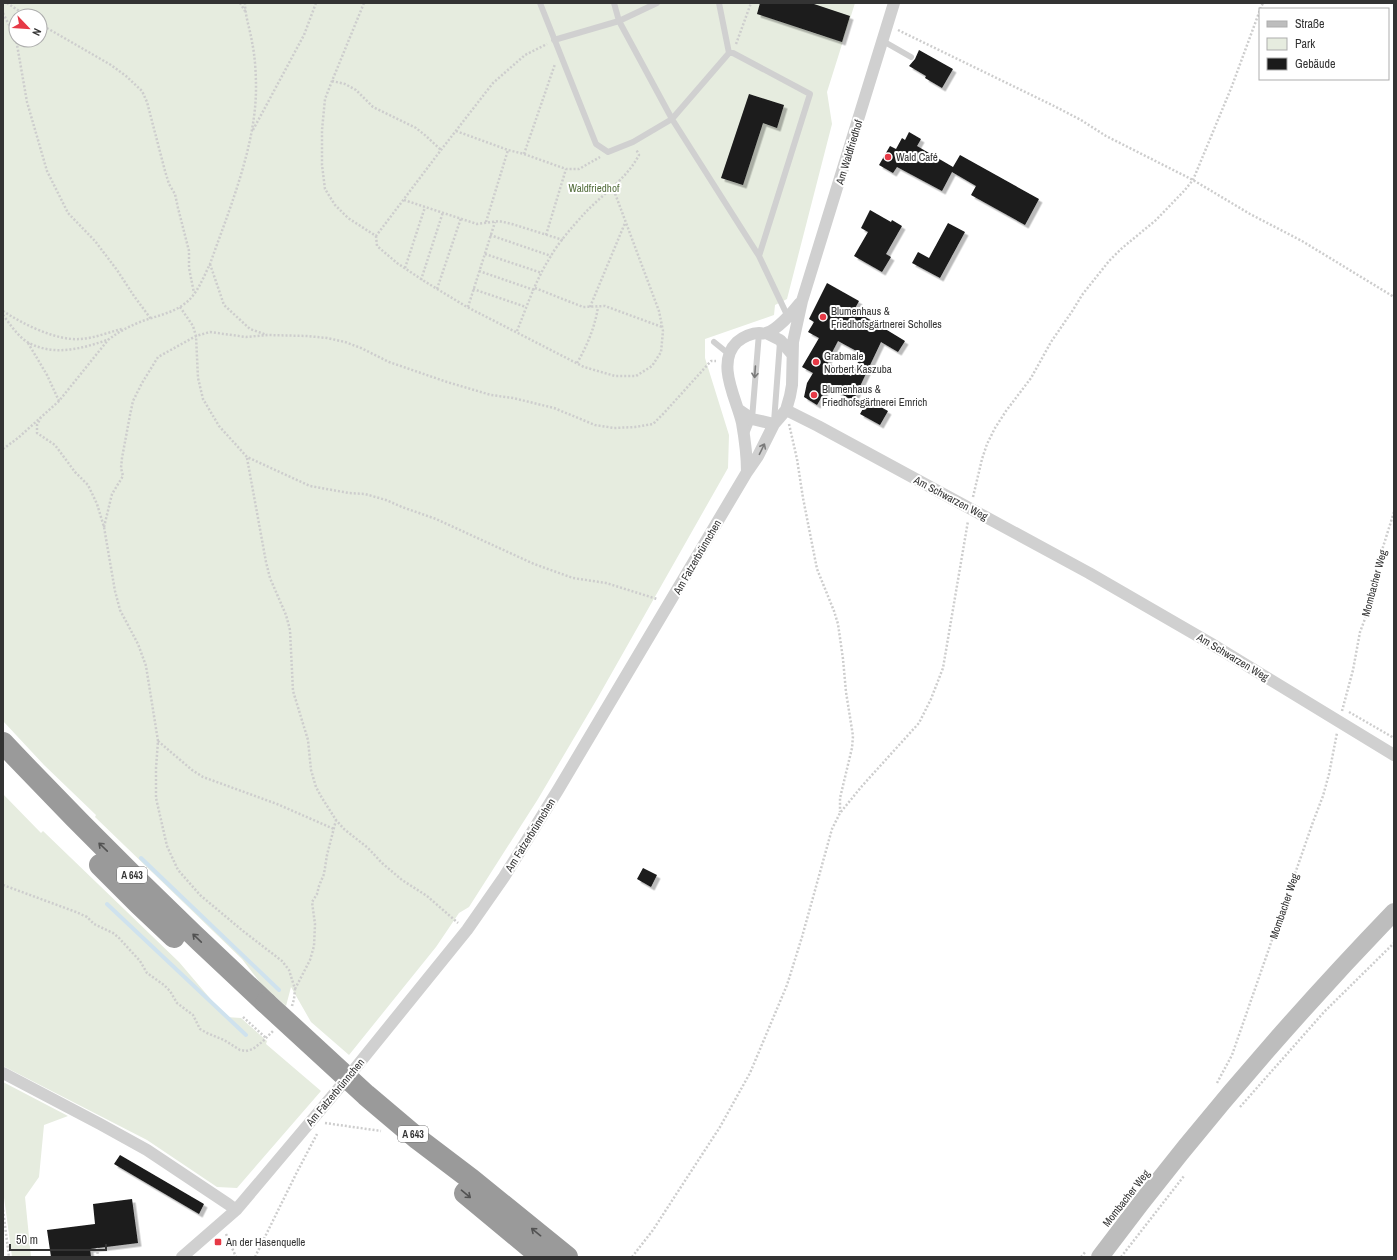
<svg xmlns="http://www.w3.org/2000/svg" width="1397" height="1260" viewBox="0 0 1397 1260" font-family="'Archivo Narrow',sans-serif">
<style>
.green{fill:#e6ecdf;fill-rule:evenodd}
.lines{fill:none;stroke-linecap:round;stroke-linejoin:round}
.stream{stroke:#cfe2ee;stroke-width:4}
.building{fill:#1a1a1a;fill-rule:evenodd;filter:url(#shadow)}
.path{stroke:#cdcdcd;stroke-width:2.5;stroke-dasharray:2 2;stroke-linecap:butt}
.lane{stroke:#d0d0d0;stroke-width:6}
.street{stroke:#d0d0d0;stroke-width:12}
.secondary{stroke:#bdbdbd;stroke-width:18}
.highway{stroke:#9a9a9a;stroke-width:22}
.highway-bridge{stroke:#9a9a9a;stroke-width:22}
.oneway{stroke:#7a7a7a}
.oneway2{stroke:#525252}
.poi-dot{fill:#e63946;stroke:#fff;stroke-width:1.5}
.labels{text-anchor:middle;stroke-width:4;stroke-linejoin:round;paint-order:stroke}
.shield{fill:#fff;stroke:#707070;stroke-width:1}
.shield-label{font-size:10px;font-weight:bold;fill:#333}
.street-label{font-size:11px;fill:#333;stroke:#fff}
.poi-label{font-size:11px;fill:#333;stroke:#fff;text-anchor:start}
.park-label{font-size:11px;fill:#56703f;stroke:#fff}
</style>
<defs>
<filter id="shadow"><feDropShadow dx="3.5" dy="3.5" stdDeviation="0" flood-color="#0004"/></filter>
</defs>
<rect width="100%" height="100%" fill="#fff"/>
<path class="green" d="M3 3H855L827 92 832 124 787 299 775 305 774 315 705 339V358L729 435 728 468 597 699 538 799 469 907 459 913 436 947 349 1055 311 1022 291 987 286 1006 262 985 242 959 95 817 96 815 44 765 3 721ZM16 16H40V40H16Z
M3 794 41 833 43 831 179 962 226 1017 241 1018 267 1041 266 1044 321 1091 237 1188 217 1187 147 1140 3 1066Z
M3 1082 68 1116 44 1125 39 1177 25 1197 31 1257H12L3 1190Z"/>
<g class="lines">
<path class="stream" d="M141 858 279 990
M107 904 246 1035"/>
</g>
<path class="building" d="M760 3H811L850 16 842 42 757 14Z
M919 50 953 69 942 88 925 78 926 76 909 66 915 59Z
M749 94 784 105 777 128 763 123 743 185 721 178Z
M909 132 921 139 917 146 953 167 960 155 1039 199 1025 225 971 195 976 186 952 172 942 191 897 167 893 173 879 165 890 146 896 149 902 138 905 140Z
M870 210 891 222 892 220 902 226 886 254 891 257 882 272 854 256 868 232 861 228Z
M948 223 965 232 940 278 912 263 918 252 929 258Z
M827 283 859 301 854 310 905 341 898 352 881 342 853 401 828 386 817 405 804 397 807 383 813 373 802 367 819 338 808 332 814 322 809 319ZM838 341 862 354 851 376 827 362Z
M868 400 888 411 880 425 860 414Z
M643 868 657 875 651 887 637 879Z
M120 1155 204 1204 199 1214 114 1164Z
M132 1199 138 1243 90 1249 91 1257H51L47 1230 95 1224 93 1204Z"/>
<g class="lines">
<path class="path" d="M7 3 27 16
M240 3 245 11
M364 3 332 81 325 99 322 130V165L325 189 335 205 348 218 376 236 441 150 493 83 525 55 547 44
M1260 9 1263 3
M3 13 16 39 27 102 47 171 68 213 95 241 117 270 134 296 151 319
M40 24 111 65 126 76 142 91 147 102 165 171 169 184 175 194 178 208 189 251V268L194 293
M898 30 1054 106 1081 120 1106 136 1193 180 1250 214 1302 241 1394 297
M736 44 751 3
M332 81 345 84 356 90 373 107 416 128 426 136 441 150
M253 130 304 35 316 3
M456 131 508 150 524 154 566 169H579L600 157
M524 154 555 64
M404 200 477 224 499 221 512 224 563 240
M486 222 508 150
M490 235 551 256
M546 235 566 169
M376 236 377 246 397 263 424 281 467 307 584 367 615 376H636L652 366 661 352 663 331 659 311 613 188
M485 254 542 273
M210 264 224 305 250 329 267 335
M405 268 425 207
M479 271 534 290
M421 280 443 212
M535 288 583 307 605 306 662 327
M437 289 461 218
M473 289 526 307
M180 307 193 326 196 336 198 378 203 399 219 426 247 457 310 486 349 493 365 494 386 500 402 507 436 519 534 564 573 578 606 583 657 599
M468 307 495 222
M590 307 625 223
M3 311C23 324 56 341 81 339 95 338 109 332 122 329
M3 315C10 324 18 337 29 343 54 356 81 349 107 340
M517 331C527 306 536 279 551 256 558 243 573 226 583 215 601 195 626 180 639 155L636 149
M28 343 47 375 59 401
M577 363C587 346 595 327 598 307
M41 417 37 425V433L55 445 75 472 88 485 97 504 104 527 115 591 120 610 138 644 146 666 158 741 156 768V798L167 846 172 857 178 870 200 895 243 931 282 961 289 970 295 989 294 999 292 1006
M789 424 797 459 803 498 817 569 834 611 838 624 843 659 846 692 853 736 852 748 840 798V812
M3 449 18 438 59 401 108 340C118 332 128 327 140 322 155 316 175 313 188 301 198 292 204 276 210 264 229 210 256 146 256 88 256 73 255 56 252 42 250 29 245 16 245 3
M247 458 266 562 270 578 286 615 290 630 293 691 308 740 311 770 316 787 322 798 336 820 344 829 368 848 382 863 402 880 427 896 458 923
M973 497 982 459 987 444 995 428 1006 411 1031 378 1051 342 1073 310 1082 295 1109 261 1121 249 1156 220 1184 191 1193 180 1232 86 1260 10
M104 527 112 494 123 476 121 468 122 458 130 415 133 401 142 383 158 357 196 336 210 332 246 337 268 335 307 336 327 338 345 342 361 348 389 362 447 382 491 395 513 398 554 408 595 425 614 428 635 427 653 424 664 413 711 361H716
M1342 711 1353 670 1360 632 1371 603 1383 547 1394 512
M1349 712 1394 738
M158 741 192 770 203 777 277 804 334 829
M3 885 76 912 87 917 94 924 113 933 119 938 140 961 147 973 164 985 170 991 177 1003 193 1015 200 1029 207 1033 224 1040 240 1050 246 1051 253 1049 262 1042 273 1031
M295 989 310 960 314 946 315 924 312 902 317 894 319 886 324 874 327 855 336 820
M243 1017 266 1038
M1217 1083 1232 1055 1313 822 1323 796 1329 774 1337 733
M1240 1107 1324 1012 1394 943
M325 1123 381 1131
M3 1210 9 1257
M226 1234 236 1257
M97 1248 98 1257
M255 1257 297 1172 317 1134
M632 1257 653 1230 677 1193 720 1127 750 1073 787 985 802 937 832 829 840 813 862 786 919 723 931 699 943 668 968 521
M1081 1257 1086 1251
M1121 1257 1184 1176"/>
<path class="lane" d="M540 3 596 144 608 152 633 142 672 119 729 53
M614 3 619 21 672 119 759 256
M719 3 729 53H733L810 94 759 256 788 317
M554 40 619 21 657 3
M883 41 911 57
M714 342 730 355
M774 422 780 342
M746 434 752 419 759 333"/>
<path class="street" d="M766 333 780 340 792 354
M739 410 752 419 774 424
M786 410 818 426 1089 573 1210 643 1394 755
M747 472C747 455 745 440 742 423 737 400 715 363 737 342 743 337 752 333 759 333 761 333 764 334 766 333 776 331 793 312 800 303
M3 1073 100 1124 147 1150 228 1204 236 1210
M182 1257 236 1210 247 1197 344 1082 467 930 504 877 558 790 747 472 758 456 774 424 786 410 790 396 792 385 793 342 802 301 894 3"/>
<path class="secondary" d="M1100 1257C1190 1136 1289 1021 1394 912"/>
<path class="highway" d="M3 743C88 833 175 919 266 1003
M100 865 139 904 174 937"/>
<path class="highway-bridge" d="M266 1003 366 1095 418 1139 472 1180 567 1257
M465 1193 542 1257"/>
</g>
<defs><path id="oneway-shaft" d="M-6 0H5M1.5-3L5.5 0L1.5 3" fill="none" stroke-width="1.6" stroke-linecap="round" stroke-linejoin="round"/></defs>
<g class="oneway">
<use href="#oneway-shaft" transform="translate(755 372) rotate(94)"/>
<use href="#oneway-shaft" transform="translate(762 449) rotate(-64)"/>
</g>
<g class="oneway2">
<use href="#oneway-shaft" transform="translate(103 847) rotate(-136)"/>
<use href="#oneway-shaft" transform="translate(197 938) rotate(-136)"/>
<use href="#oneway-shaft" transform="translate(466 1194) rotate(40)"/>
<use href="#oneway-shaft" transform="translate(536 1232) rotate(-141)"/>
</g>
<g class="poi-dot">
<circle cx="888" cy="157" r="4"/>
<circle cx="823" cy="317" r="4"/>
<circle cx="816" cy="362" r="4"/>
<circle cx="814" cy="395" r="4"/>
<rect x="214" y="1238" width="8" height="8" rx="2"/>
</g>
<g class="labels">
<g class="shield">
<rect x="117" y="867" width="30" height="16" rx="3"/>
<rect x="398" y="1126" width="30" height="16" rx="3"/>
</g>
<g class="shield-label">
<text x="132" y="879">A 643</text>
<text x="413" y="1138">A 643</text>
</g>
<g class="street-label">
<text transform="translate(849 152) rotate(-73)" y="4">Am Waldfriedhof</text>
<text transform="translate(951 498) rotate(28)" y="4">Am Schwarzen Weg</text>
<text transform="translate(697 557) rotate(-60)" y="4">Am Fatzerbrünnchen</text>
<text transform="translate(1374 583) rotate(-75)" y="4">Mombacher Weg</text>
<text transform="translate(1233 657) rotate(31)" y="4">Am Schwarzen Weg</text>
<text transform="translate(530 835) rotate(-58)" y="4">Am Fatzerbrünnchen</text>
<text transform="translate(1284 906) rotate(-71)" y="4">Mombacher Weg</text>
<text transform="translate(335 1092) rotate(-50)" y="4">Am Fatzerbrünnchen</text>
<text transform="translate(1126 1198) rotate(-52)" y="4">Mombacher Weg</text>
</g>
<g class="poi-label">
<text x="896" y="161">Wald Café</text>
<text x="831" y="315">Blumenhaus &amp;<tspan x="831" dy="13">Friedhofsgärtnerei Scholles</tspan></text>
<text x="824" y="360">Grabmale<tspan x="824" dy="13">Norbert Kaszuba</tspan></text>
<text x="822" y="393">Blumenhaus &amp;<tspan x="822" dy="13">Friedhofsgärtnerei Emrich</tspan></text>
<text x="226" y="1246">An der Hasenquelle</text>
</g>
<g class="park-label">
<text x="594" y="192">Waldfriedhof</text>
</g>
</g>
<rect width="1397" height="1260" fill="none" stroke="#333333" stroke-width="8"/>
<rect x="1259" y="8" width="130" height="72" fill="#ffffff" stroke="#adadad"/>
<rect x="1267" y="21" width="20" height="6" fill="#bdbdbd" stroke="#adadad"/>
<text x="1295" y="28" font-size="12" fill="#333333">Straße</text>
<rect x="1267" y="38" width="20" height="12" fill="#e6ecdf" stroke="#adadad"/>
<text x="1295" y="48" font-size="12" fill="#333333">Park</text>
<rect x="1267" y="58" width="20" height="12" fill="#1a1a1a" stroke="#adadad"/>
<text x="1295" y="68" font-size="12" fill="#333333">Gebäude</text>
<g transform="translate(28 28) rotate(115)"><circle r="19" fill="#ffffff" stroke="#adadad"/>
<path d="M0-3L7 15L0 10L-7 15Z" fill="#e63946"/>
<text y="-6" font-size="11" font-weight="bold" text-anchor="middle" fill="#333333">N</text>
</g>
<path d="M10 1244v6h96v-6" fill="none" stroke="#333333" stroke-width="2"/>
<text x="16" y="1244" font-size="12" fill="#333333" stroke="#ffffff" stroke-width="3" paint-order="stroke">50 m</text>
</svg>
